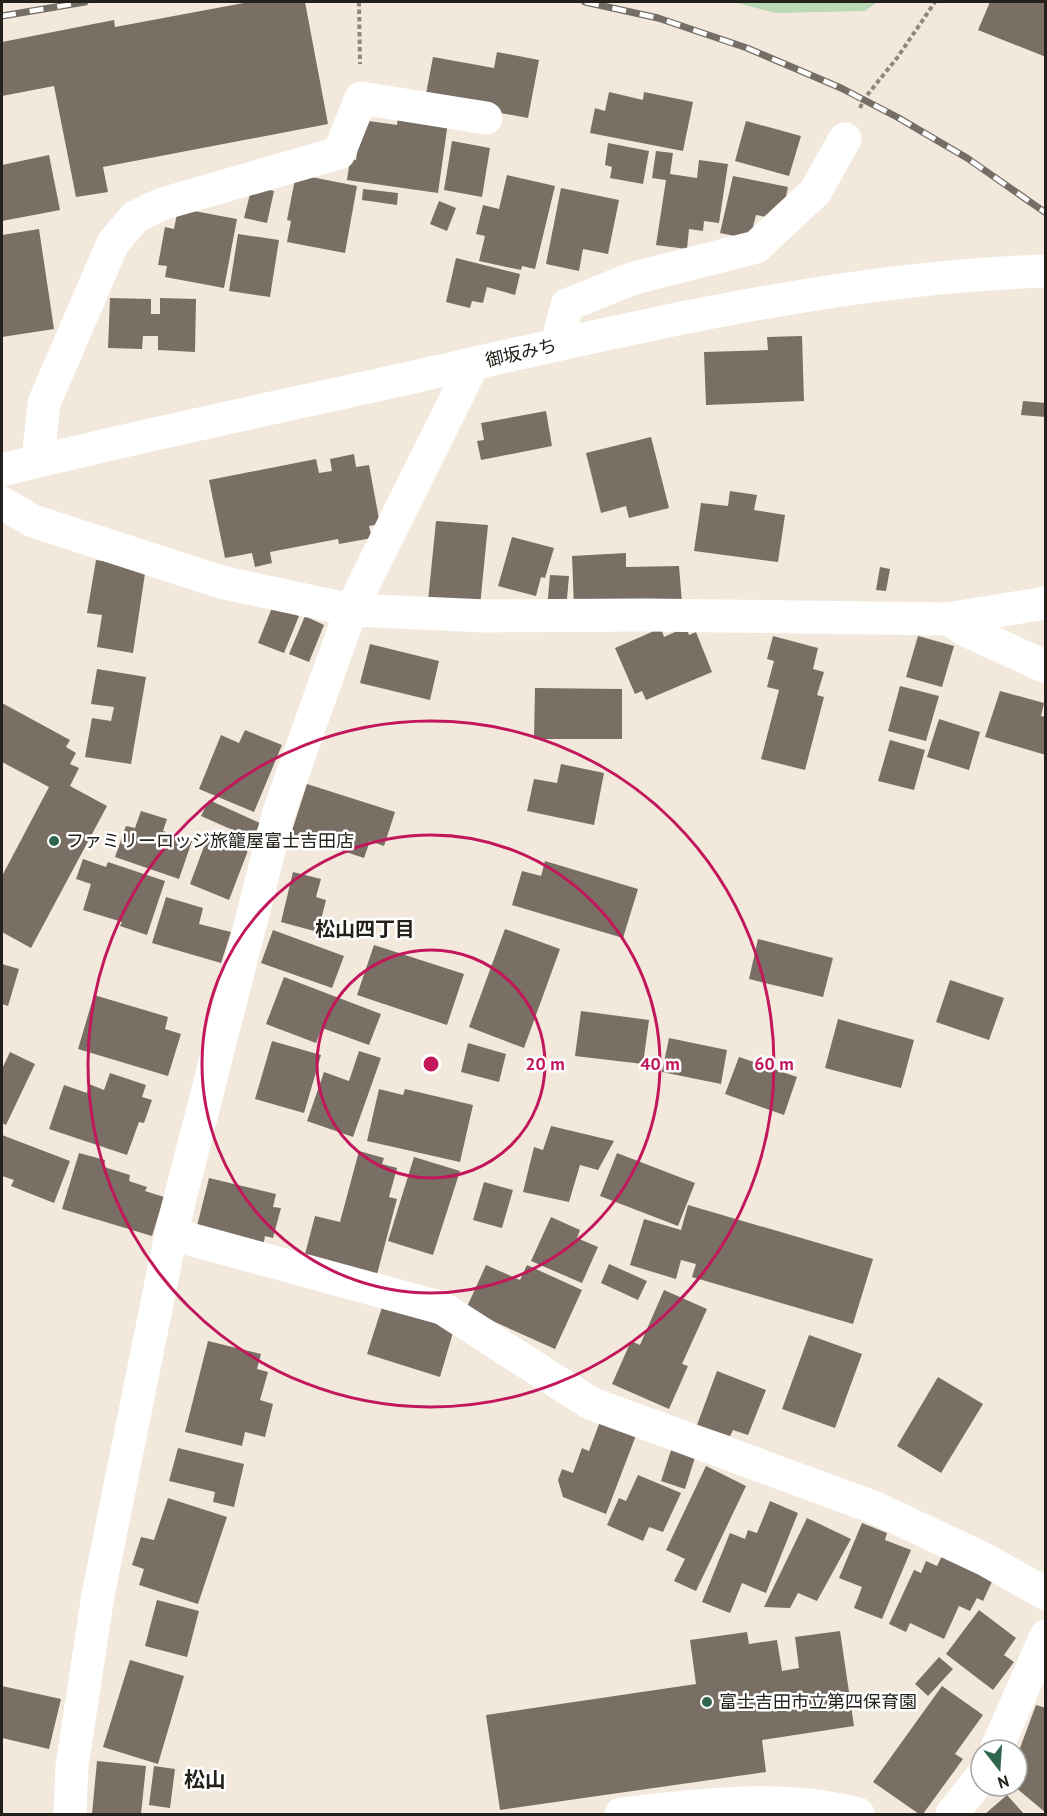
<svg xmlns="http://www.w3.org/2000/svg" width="1047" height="1816" viewBox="0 0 1047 1816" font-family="'PT Sans','Noto Sans JP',sans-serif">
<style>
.green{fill:#badab5}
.building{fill:#796f65}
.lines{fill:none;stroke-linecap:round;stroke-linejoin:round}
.path{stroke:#8e877e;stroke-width:4;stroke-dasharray:4.5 3;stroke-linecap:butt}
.minor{stroke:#fff;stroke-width:33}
.highway{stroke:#fff;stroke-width:33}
.rail-casing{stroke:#746e66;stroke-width:7}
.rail{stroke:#fff;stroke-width:4.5;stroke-dasharray:14;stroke-linecap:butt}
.ring{fill:none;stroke:#c2185b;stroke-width:3}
.poi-dot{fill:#2e654c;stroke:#fff;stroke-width:2}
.labels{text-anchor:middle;stroke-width:5;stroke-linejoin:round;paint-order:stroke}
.street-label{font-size:18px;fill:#24201b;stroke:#fff}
.poi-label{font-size:18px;fill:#24201b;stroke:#fff;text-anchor:start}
.neighbourhood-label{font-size:20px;font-weight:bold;fill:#24201b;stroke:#fff}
.quarter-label{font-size:21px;font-weight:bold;fill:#24201b;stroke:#fff}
.centre{fill:#c2185b;stroke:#fff;stroke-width:3}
.ring-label{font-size:18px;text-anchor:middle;font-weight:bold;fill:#c2185b;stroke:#fff;stroke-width:5;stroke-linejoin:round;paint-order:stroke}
</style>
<rect width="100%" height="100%" fill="#f3e8dc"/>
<path class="green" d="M733 2H877L865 11 776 13Z"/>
<path class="building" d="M249 2H305L328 124 103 167 108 192 76 197 54 86 2 96V42L114 20 115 27Z
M990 2 1046 3V57L978 30Z
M497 52 539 60 528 118 425 99 433 57 494 68Z
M609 92 643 100 644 92 693 102 683 151 590 133 595 108 605 111Z
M398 115 448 122 438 193 347 180 350 159 356 160 362 120 397 125Z
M746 121 801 136 789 176 735 161Z
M452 141 490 148 482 197 444 190Z
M608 143 649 151 643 184 610 178 612 167 605 165Z
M656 151 673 153 670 174 697 178 699 160 728 164 719 223 704 221 703 231 689 229 687 249 656 245 666 180 652 178Z
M49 155 60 210 2 221V165Z
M296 174 357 186 345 253 287 242 291 221 287 220Z
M507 175 555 186 535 269 522 266 521 270 479 261 485 236 476 234 483 205 499 209Z
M733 176 788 187 781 220 756 215 750 239 720 233Z
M252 186 274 191 267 223 244 218Z
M561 188 619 200 608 254 583 249 579 271 546 264Z
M363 189 398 193 397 205 362 200Z
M439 201 456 208 447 231 430 224Z
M178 208 237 219 224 288 165 277 167 266 158 265 165 227 174 229Z
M39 229 54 329 2 337V235Z
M238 234 279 240 270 297 229 291Z
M456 258 520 274 515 295 487 287 483 303 472 301 470 308 446 302Z
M110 298 151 299V314H160V298L196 299 195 352 158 350V336H143L142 349 108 348Z
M802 336 804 401 706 405 704 352 768 350 767 337Z
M1023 401 1046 403V417L1021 415Z
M546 411 552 446 481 460 477 441 484 440 481 423Z
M651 437 669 508 629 518 626 506 601 513 586 453Z
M354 454 356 467 369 465 380 524 369 526 372 538 339 544 338 539 270 552 272 563 255 567 252 553 225 558 209 480 316 459 319 473 332 471 330 459Z
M730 491 757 495 754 510 785 515 778 562 694 551 701 503 728 506Z
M436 521 488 525 480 606 428 601Z
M512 537 554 548 545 578 541 577 536 596 498 586Z
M626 553V567L679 566 682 603 574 607 572 556Z
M96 560 146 567 133 653 97 647 102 615 87 613Z
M880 567 890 569 886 591 876 590Z
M550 575 569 576 566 610 547 609Z
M273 605 299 616 284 653 258 643Z
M305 616 324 625 309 662 289 654Z
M686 627 689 635 696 632 712 672 646 700 642 691 635 694 615 648 661 628 664 637Z
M773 636 818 648 813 669 824 672 817 695 824 697 805 770 761 759 779 690 767 687 774 661 767 659Z
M918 636 954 646 942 687 906 677Z
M370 644 439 661 430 700 360 683Z
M97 669 146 677 131 764 85 757 92 718 111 721 114 707 91 704Z
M900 686 939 696 926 741 888 731Z
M535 688 622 689V739H534Z
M1000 691 1044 703 1041 716 1046 717V755L985 737Z
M2 703 70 740 66 747 76 753 70 764 79 768 70 786 107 806 31 948 2 932V876L49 787 2 762Z
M939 719 980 732 969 770 927 757Z
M245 730 282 745 254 812 199 789 221 735 239 743Z
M890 740 925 750 914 790 878 781Z
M561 764 604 773 594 825 527 811 534 779 557 783Z
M307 784 395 812 384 846 370 841 364 858 291 834Z
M209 800 260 823 253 839 201 816Z
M141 811 167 819 163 831 192 841 179 879 115 857 126 826 135 828Z
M209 833 249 848 229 900 190 884Z
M83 859 106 867 108 862 165 881 147 935 120 926 122 922 83 910 91 884 76 879Z
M545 861 638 889 623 938 512 905 522 871 541 876Z
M293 872 321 879 316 897 326 900 318 932 281 922Z
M166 897 203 908 199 924 231 932 221 963 152 943Z
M505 929 560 949 524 1048 469 1027Z
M273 930 344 956 332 988 261 963Z
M758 939 833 958 823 997 749 979Z
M374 945 464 974 447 1025 357 995Z
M2 964 19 969 8 1006 2 1004Z
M284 977 381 1014 369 1045 322 1028 316 1043 266 1024Z
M950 980 1004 998 989 1040 936 1022Z
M94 995 168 1017 165 1029 181 1034 168 1076 78 1049Z
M581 1011 649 1020 643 1064 575 1056Z
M838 1019 914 1040 901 1088 825 1068Z
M669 1038 727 1050 721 1084 662 1072Z
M272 1041 321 1055 304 1113 255 1099Z
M468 1043 506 1054 499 1082 461 1072Z
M359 1051 381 1058 353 1137 307 1121 324 1072 349 1081Z
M10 1052 35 1064 6 1125 2 1123V1069Z
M739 1057 797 1077 784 1115 725 1094Z
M110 1073 146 1085 142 1097 152 1100 144 1123 139 1122 127 1155 49 1129 64 1085 87 1093 89 1084 104 1090Z
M379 1089 403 1095 405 1089 473 1105 460 1162 367 1141Z
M551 1126 614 1141 598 1170 580 1165 569 1202 523 1192 534 1147 543 1150Z
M2 1135 70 1161 54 1203 11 1186 14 1180 2 1176Z
M359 1151 384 1158 382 1164 397 1168 389 1197 397 1199 376 1278 304 1258 315 1216 340 1222Z
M79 1153 105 1160 104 1167 130 1175 129 1181 147 1187 145 1191 164 1197 152 1236 62 1209Z
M617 1153 695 1183 678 1226 600 1196Z
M414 1157 460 1171 433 1255 388 1241Z
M209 1178 276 1194 273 1207 281 1208 273 1238 265 1236 263 1247 196 1230Z
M484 1182 513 1190 502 1228 473 1220Z
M688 1205 873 1259 853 1324 692 1277 696 1264 681 1260 676 1279 630 1265 644 1219 681 1230Z
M551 1217 580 1230 577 1238 598 1247 582 1283 531 1261Z
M609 1264 647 1281 638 1300 601 1283Z
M486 1265 520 1280 527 1265 582 1290 555 1349 466 1309Z
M664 1290 707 1309 682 1364 688 1366 669 1409 612 1384 631 1341 640 1345Z
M382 1307 454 1329 440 1377 367 1354Z
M809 1335 862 1354 835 1428 782 1409Z
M208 1341 261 1354 257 1369 268 1372 260 1400 273 1404 265 1437 245 1432 242 1446 185 1432Z
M717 1371 766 1390 748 1435 733 1430 730 1436 697 1425Z
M938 1377 983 1404 941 1473 897 1446Z
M602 1416 638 1430 606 1514 563 1497 558 1480 562 1469 573 1473 582 1448 589 1451Z
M673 1444 697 1451 685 1489 661 1481Z
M178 1448 244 1464 234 1507 213 1502 215 1492 169 1481Z
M706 1466 746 1486 696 1591 674 1581 685 1559 666 1550Z
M638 1475 681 1493 663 1532 649 1527 643 1541 607 1525 619 1498 626 1501Z
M168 1498 227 1517 198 1604 139 1585 144 1569 132 1565 141 1537 154 1540Z
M770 1501 798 1513 766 1593 742 1583 730 1613 702 1602 730 1533 745 1539 748 1530 757 1533Z
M807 1518 851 1539 817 1601 798 1593 790 1608 764 1607Z
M862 1523 887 1533 885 1540 911 1550 882 1619 854 1608 862 1587 839 1578Z
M945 1550 996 1573 983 1601 977 1598 970 1611 959 1606 944 1639 910 1623 906 1632 889 1624 914 1570 921 1573 926 1561 937 1566Z
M157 1600 199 1611 187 1657 145 1646Z
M979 1610 1016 1638 1004 1655 1014 1662 993 1690 946 1654Z
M840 1631 854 1726 762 1740 766 1772 500 1810 486 1715 696 1684 690 1640 747 1632 749 1644 777 1640 782 1671 799 1668 795 1637Z
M939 1657 953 1669 928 1696 915 1684Z
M130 1660 184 1676 158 1764 103 1747Z
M2 1686 61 1699 49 1749 2 1738Z
M942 1686 983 1715 955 1754 963 1759 923 1814H919L873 1782Z
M1036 1705 1046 1708V1813L1014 1786H1017V1756Z
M97 1761 146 1766 141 1814H92Z
M154 1766 175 1769 170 1808 149 1805Z
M1007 1795 1024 1814H985Z"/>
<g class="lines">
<path class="path" d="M359 2 360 64
M860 108 864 99 897 58 935 2"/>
<path class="minor" d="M557 344 567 305 631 279 756 247 815 192 845 139
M38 460 44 403 113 243 135 217 162 204 339 153 361 98 486 118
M2 503 33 521 221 582 351 610 487 616 647 615 948 619 1046 603
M948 619 965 630 1046 667
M171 1234 442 1308 590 1403 873 1507 984 1559 1046 1594
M996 1750 1046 1636
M70 1814 72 1766 98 1595 171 1234 279 812 351 610 473 364
M621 1814C699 1805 782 1794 858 1814
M952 1814 981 1777"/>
<path class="highway" d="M2 470C157 431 315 400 471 364 660 322 851 277 1046 271"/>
<defs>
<path id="rail" d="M585 2 658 18 747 48 841 88 897 117 967 158 1046 213
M2 16 85 2"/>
</defs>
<use href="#rail" class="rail-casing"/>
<use href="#rail" class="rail"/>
</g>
<g class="ring">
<circle cx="431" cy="1064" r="114"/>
<circle cx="431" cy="1064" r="229"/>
<circle cx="431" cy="1064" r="343"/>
</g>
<g class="poi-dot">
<circle cx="54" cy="841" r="6"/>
<circle cx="707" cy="1702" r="6"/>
</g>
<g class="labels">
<g class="street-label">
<text transform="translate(521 353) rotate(-13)" y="6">御坂みち</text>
</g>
<g class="poi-label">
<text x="66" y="847">ファミリーロッジ旅籠屋富士吉田店</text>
<text x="719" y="1708">富士吉田市立第四保育園</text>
</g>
<g class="neighbourhood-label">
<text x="365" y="936">松山四丁目</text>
</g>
<g class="quarter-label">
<text x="205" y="1787">松山</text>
</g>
</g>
<circle cx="431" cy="1064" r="9" class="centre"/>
<g class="ring-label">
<text x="545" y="1070">20 m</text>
<text x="660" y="1070">40 m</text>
<text x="774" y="1070">60 m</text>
</g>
<rect width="1047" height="1816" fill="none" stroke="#24201b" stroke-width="6"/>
<g transform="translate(999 1768) rotate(163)"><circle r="28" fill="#ffffff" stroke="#a7a6a4" stroke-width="1.5"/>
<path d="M0-4.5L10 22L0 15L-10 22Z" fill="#2e654c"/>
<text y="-9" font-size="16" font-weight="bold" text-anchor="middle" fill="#24201b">N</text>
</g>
</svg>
